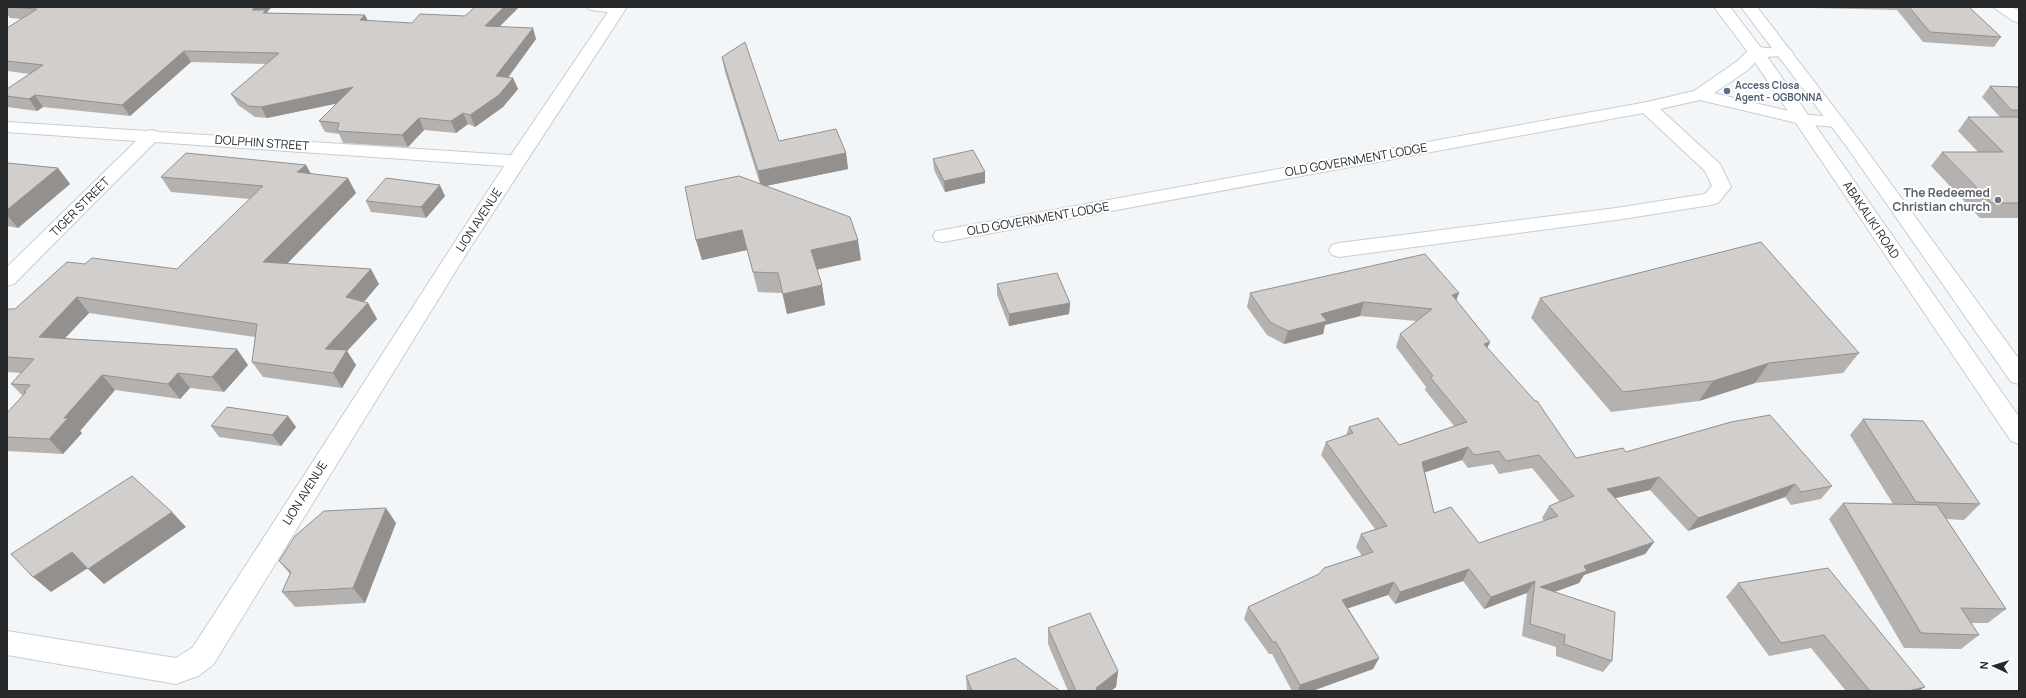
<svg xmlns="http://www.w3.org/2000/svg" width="2026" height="698" viewBox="0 0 2026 698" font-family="Manrope,sans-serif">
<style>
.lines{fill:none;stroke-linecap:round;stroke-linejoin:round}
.minor-casing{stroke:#c9ccd0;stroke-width:2}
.major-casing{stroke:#c9ccd0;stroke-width:2}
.minor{fill:#fff;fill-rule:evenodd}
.major{fill:#fff;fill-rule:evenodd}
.wall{fill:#b5b1af;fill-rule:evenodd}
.shaded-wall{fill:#93908e}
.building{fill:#d2cecb;stroke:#93908e;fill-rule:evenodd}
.service-dot{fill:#5c6f8a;stroke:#fff;stroke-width:1.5}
.worship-dot{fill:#6b7280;stroke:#fff;stroke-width:1.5}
.labels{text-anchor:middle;stroke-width:4;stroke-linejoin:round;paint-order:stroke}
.far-service-label{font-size:10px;font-weight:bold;fill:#4e5e75;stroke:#fff;text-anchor:start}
.street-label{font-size:12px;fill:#28292a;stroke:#fff}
.worship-label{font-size:12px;font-weight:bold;fill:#5b616d;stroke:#fff;text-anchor:end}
</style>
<rect width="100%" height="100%" fill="#f3f6f9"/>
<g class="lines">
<defs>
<path id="minor" d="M587 7H627L468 251 213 665 198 676 176 684 7 655V631L176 658 193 647 504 166 155 142 14 284 7 286V267L136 141 7 132V122L147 131 152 130 159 132 511 155 608 12 590 10Z
M1993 7H2012L2019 11V23L2013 21Z
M1756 47 1791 50 1793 53 1791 56 1760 57 1748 70 1714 93 1801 114 1842 118 1845 122 1842 126 1836 127 1801 124 1700 100 1660 109 1720 164 1731 187 1718 203 1711 205 1616 220 1339 257 1332 255 1329 250 1332 245 1339 243 1616 208 1705 194 1712 186 1705 171 1643 113 943 242 936 241 933 236 936 231 943 230 1647 102 1694 91 1736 62 1750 49Z"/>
<path id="major" d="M1714 7H1730L1762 49 2019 417V444L2011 441 1750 55Z
M1741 7H1757L1859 140 2019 359V384L2011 382 1847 147Z"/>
</defs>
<use href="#minor" class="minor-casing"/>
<use href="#major" class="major-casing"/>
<use href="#minor" class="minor"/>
<use href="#major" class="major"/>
</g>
<path class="wall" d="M7 7 267 12 268 13 365 15 368 21 412 23 465 16 475 7H519L500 26 536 39 508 78H513L518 89 503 107 475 127 468 124 456 133 424 130 408 147 343 143 339 134 325 132 319 121 337 103 267 118 255 117 238 105 231 94 267 64 191 62 130 116 43 107 37 111 7 107V89L30 74 7 71V28L22 19 10 18 7 14Z
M1812 7H1969L2001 37 1994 47 1923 42 1897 10 1813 8Z
M722 57 779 141 846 153 848 169 765 186 861 260 817 270 822 285 825 305 787 314 782 293 758 292 747 250 702 260 696 240 760 184 725 72Z
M1990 86 2019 87V218H1980L1931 166 1942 152H1978L1958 131 1968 117H2000L1982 97Z
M933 159 985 172V183L945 192 934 170Z
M7 163 58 168 70 184 18 228 7 226Z
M306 165 311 174 356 193 287 264 379 284 364 302 368 303 377 319 347 351 356 365 342 388 263 377 252 362 255 337 89 313 65 338 248 365 224 392 190 388 180 399 115 390 80 431 82 433 63 454 7 451V413L23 396 11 384 21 373 7 372V309H15L85 264 177 269 250 199 171 192 161 177Z
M445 196 426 218 371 212 366 201Z
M997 284 1070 303 1069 314 1009 326 997 295Z
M1250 293H1459L1456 300 1490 342 1487 348 1576 458 1626 452 1832 486 1821 499 1791 505 1785 497 1688 531 1650 490 1615 498 1654 542 1645 554 1584 575 1579 583 1554 592 1612 661 1603 672 1556 656V647L1522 636 1527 593 1484 609 1463 581 1395 604 1388 595 1348 608 1379 658 1373 669 1312 691H1292L1272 654H1269L1244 619 1248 607 1362 556 1356 547 1361 534 1375 529 1321 455 1326 442 1346 435 1349 427 1399 445 1454 426 1425 390 1426 387 1396 347 1400 334 1417 321 1360 316 1325 325 1323 334 1284 344 1267 335 1247 307ZM1462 460 1468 468 1493 464 1499 474 1532 468 1560 502 1549 506 1542 518 1544 521 1479 543 1434 513 1425 472Z
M1540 298 1859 353 1843 373 1755 383 1699 401 1611 412 1531 318Z
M288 416 296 427 281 446 219 437 211 426Z
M1863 419 1980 504 1964 520 1946 519 2006 609 1988 623H1971L1979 635 1961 649 1904 648 1829 519 1843 503 1893 504 1850 435Z
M396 523 365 603 295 607 282 592 290 574 279 561Z
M1738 583 1919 691H1846L1811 648 1769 656 1726 597Z
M1048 628 1118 671 1116 687 1111 691H1068L1048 644Z
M966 676 1060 691H967Z"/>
<path class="shaded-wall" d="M255 7H272L267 12 272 21 252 10Z
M504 7H519L489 37 485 26Z
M365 15 370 26 360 20Z
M533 28 536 39 500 88 496 76Z
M184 51 191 62 130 116 122 105Z
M513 78 518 89 503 107 475 127 470 115Z
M353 87 359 99 267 118 261 107Z
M35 95 43 107 37 111 29 99Z
M463 113 468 124 456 133 451 121Z
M419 118 424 130 408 147 402 135Z
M846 153 848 169 761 187 758 171Z
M306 165 314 180 297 172Z
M58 168 70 184 18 228 7 215V210Z
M985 172V183L945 192 944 181Z
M348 178 356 193 273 278 263 262Z
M440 185 445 196 426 218 421 207Z
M742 230 747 250 702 260 696 240Z
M858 240 861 260 814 270 811 250Z
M371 269 379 284 355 312 346 297Z
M822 285 825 305 787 314 783 294Z
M1459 293 1454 306 1452 295Z
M77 297 89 313 52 352 39 337Z
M1364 302 1360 316 1325 325 1323 334 1284 344 1288 331 1321 314Z
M368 303 377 319 347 351 356 365 342 388 333 373 325 349Z
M1070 303 1069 314 1009 326V314Z
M1490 342 1484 355V344Z
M237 349 248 365 224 392 212 377Z
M1769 363 1755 383 1699 401 1713 381Z
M178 373 190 388 180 399 168 384Z
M102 375 115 390 80 431 82 433 63 454 49 439 64 418Z
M288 416 296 427 281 446 272 435Z
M1468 447 1462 460 1417 475 1422 462Z
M1659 477 1650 490 1599 502 1607 489Z
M1795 484 1785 497 1688 531 1698 518Z
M386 508 396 523 365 603 353 588Z
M172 512 186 527 104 584 88 569Z
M1654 542 1645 554 1584 575 1579 583 1532 600 1540 587 1584 566Z
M72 552 88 568 51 592 33 577Z
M1469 569 1463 581 1395 604 1400 592Z
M1535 581 1527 593 1484 609 1491 597Z
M1394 582 1388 595 1337 612 1342 600Z
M1379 658 1373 669 1312 691H1298L1300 685Z
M1118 671 1116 687 1111 691H1096V688Z
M1925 687 1919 691H1908Z"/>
<path class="building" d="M7 7H255L252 10H266L263 13 365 15 360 20 412 23 420 14 465 16 475 7H504L485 26 533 28 496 76 513 78 499 95 470 115 463 113 451 121 419 118 402 135 337 131 339 123 319 121 353 87 261 107 248 106 231 94 279 53 184 51 122 105 35 95 29 99 7 96V89L43 65 7 61V28L37 9Z
M1909 7H1969L2001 37 1930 32Z
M745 42 779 141 836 129 846 153 758 171 722 57Z
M1990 86 2019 87V110H2011Z
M1968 117H2019V203H1992L1942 152H2003Z
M973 150 985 172 944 181 933 159Z
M186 153 306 165 297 172 348 178 263 262 371 269 346 297 368 303 325 349 347 350 333 373 252 362 257 324 77 297 39 337 237 349 212 377 178 373 168 384 102 375 64 418H68L49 439 7 437V413L26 392H24L30 385 11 384 34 359 7 357V309H15L67 262 85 264 92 258 177 269 263 186 161 177Z
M7 163 58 168 7 210Z
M739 176 850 217 858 240 811 250 822 285 783 294 778 273 753 272 742 230 696 240 685 187Z
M386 178 440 185 421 207 366 201Z
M1761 242 1859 353 1769 363 1713 381 1623 392 1540 298Z
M1425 254 1459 293 1452 295 1490 342 1484 344 1535 401H1537L1576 458 1623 448 1626 452 1731 422 1770 415 1832 486 1801 492 1795 484 1698 518 1659 477 1607 489 1654 542 1584 566 1587 571 1540 587 1615 612 1612 661 1564 644 1565 635 1530 624 1535 581 1491 597 1469 569 1400 592 1394 582 1342 600 1379 658 1300 685 1276 642H1273L1248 607 1319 574 1324 568 1373 552 1361 534 1387 526 1326 442 1353 433 1349 427 1378 418 1399 445 1467 422 1430 377 1433 376 1400 334 1432 309 1364 302 1321 314 1327 321 1288 331 1270 322 1250 293ZM1468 447 1474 455 1499 451 1506 461 1539 455 1574 496 1549 506 1558 516 1479 543 1451 507 1434 513 1422 462Z
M1057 273 1070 303 1009 314 997 284Z
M227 407 288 416 272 435 211 426Z
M1863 419 1923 421 1980 504 1916 502Z
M132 476 172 512 88 569 72 552 33 577 11 554Z
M1843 503 1937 505 2006 609 1961 608 1979 635 1921 633Z
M386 508 353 588 282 592 291 572 279 561 295 536 324 511Z
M1828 568 1925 687 1908 691H1870L1824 635 1781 643 1738 583Z
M1090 613 1118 671 1096 688 1097 691H1076L1048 628Z
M1015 658 1060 691H972L966 676Z"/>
<circle class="service-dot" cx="1727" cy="91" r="4"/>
<circle class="worship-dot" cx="1998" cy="200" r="4"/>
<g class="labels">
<g class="far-service-label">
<text x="1735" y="89">Access Closa<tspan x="1735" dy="12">Agent - OGBONNA</tspan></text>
</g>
<g class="street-label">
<text transform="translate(262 143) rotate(4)" y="4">DOLPHIN STREET</text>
<text transform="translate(1356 160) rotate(-10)" y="4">OLD GOVERNMENT LODGE</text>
<text transform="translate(80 207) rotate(-45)" y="4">TIGER STREET</text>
<text transform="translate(1038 219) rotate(-10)" y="4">OLD GOVERNMENT LODGE</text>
<text transform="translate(479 220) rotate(-57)" y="4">LION AVENUE</text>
<text transform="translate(1871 220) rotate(56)" y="4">ABAKALIKI ROAD</text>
<text transform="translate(305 493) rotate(-58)" y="4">LION AVENUE</text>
</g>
<g class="worship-label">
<text x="1990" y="197">The Redeemed<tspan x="1990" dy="14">Christian church</tspan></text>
</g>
</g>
<rect width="2026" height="698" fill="none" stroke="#28292a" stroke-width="16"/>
<g transform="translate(1994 666) rotate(274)" stroke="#ffffff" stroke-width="3" paint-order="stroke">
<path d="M0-3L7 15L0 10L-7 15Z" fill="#28292a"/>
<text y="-6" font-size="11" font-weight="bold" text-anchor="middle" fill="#28292a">N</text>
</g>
</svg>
